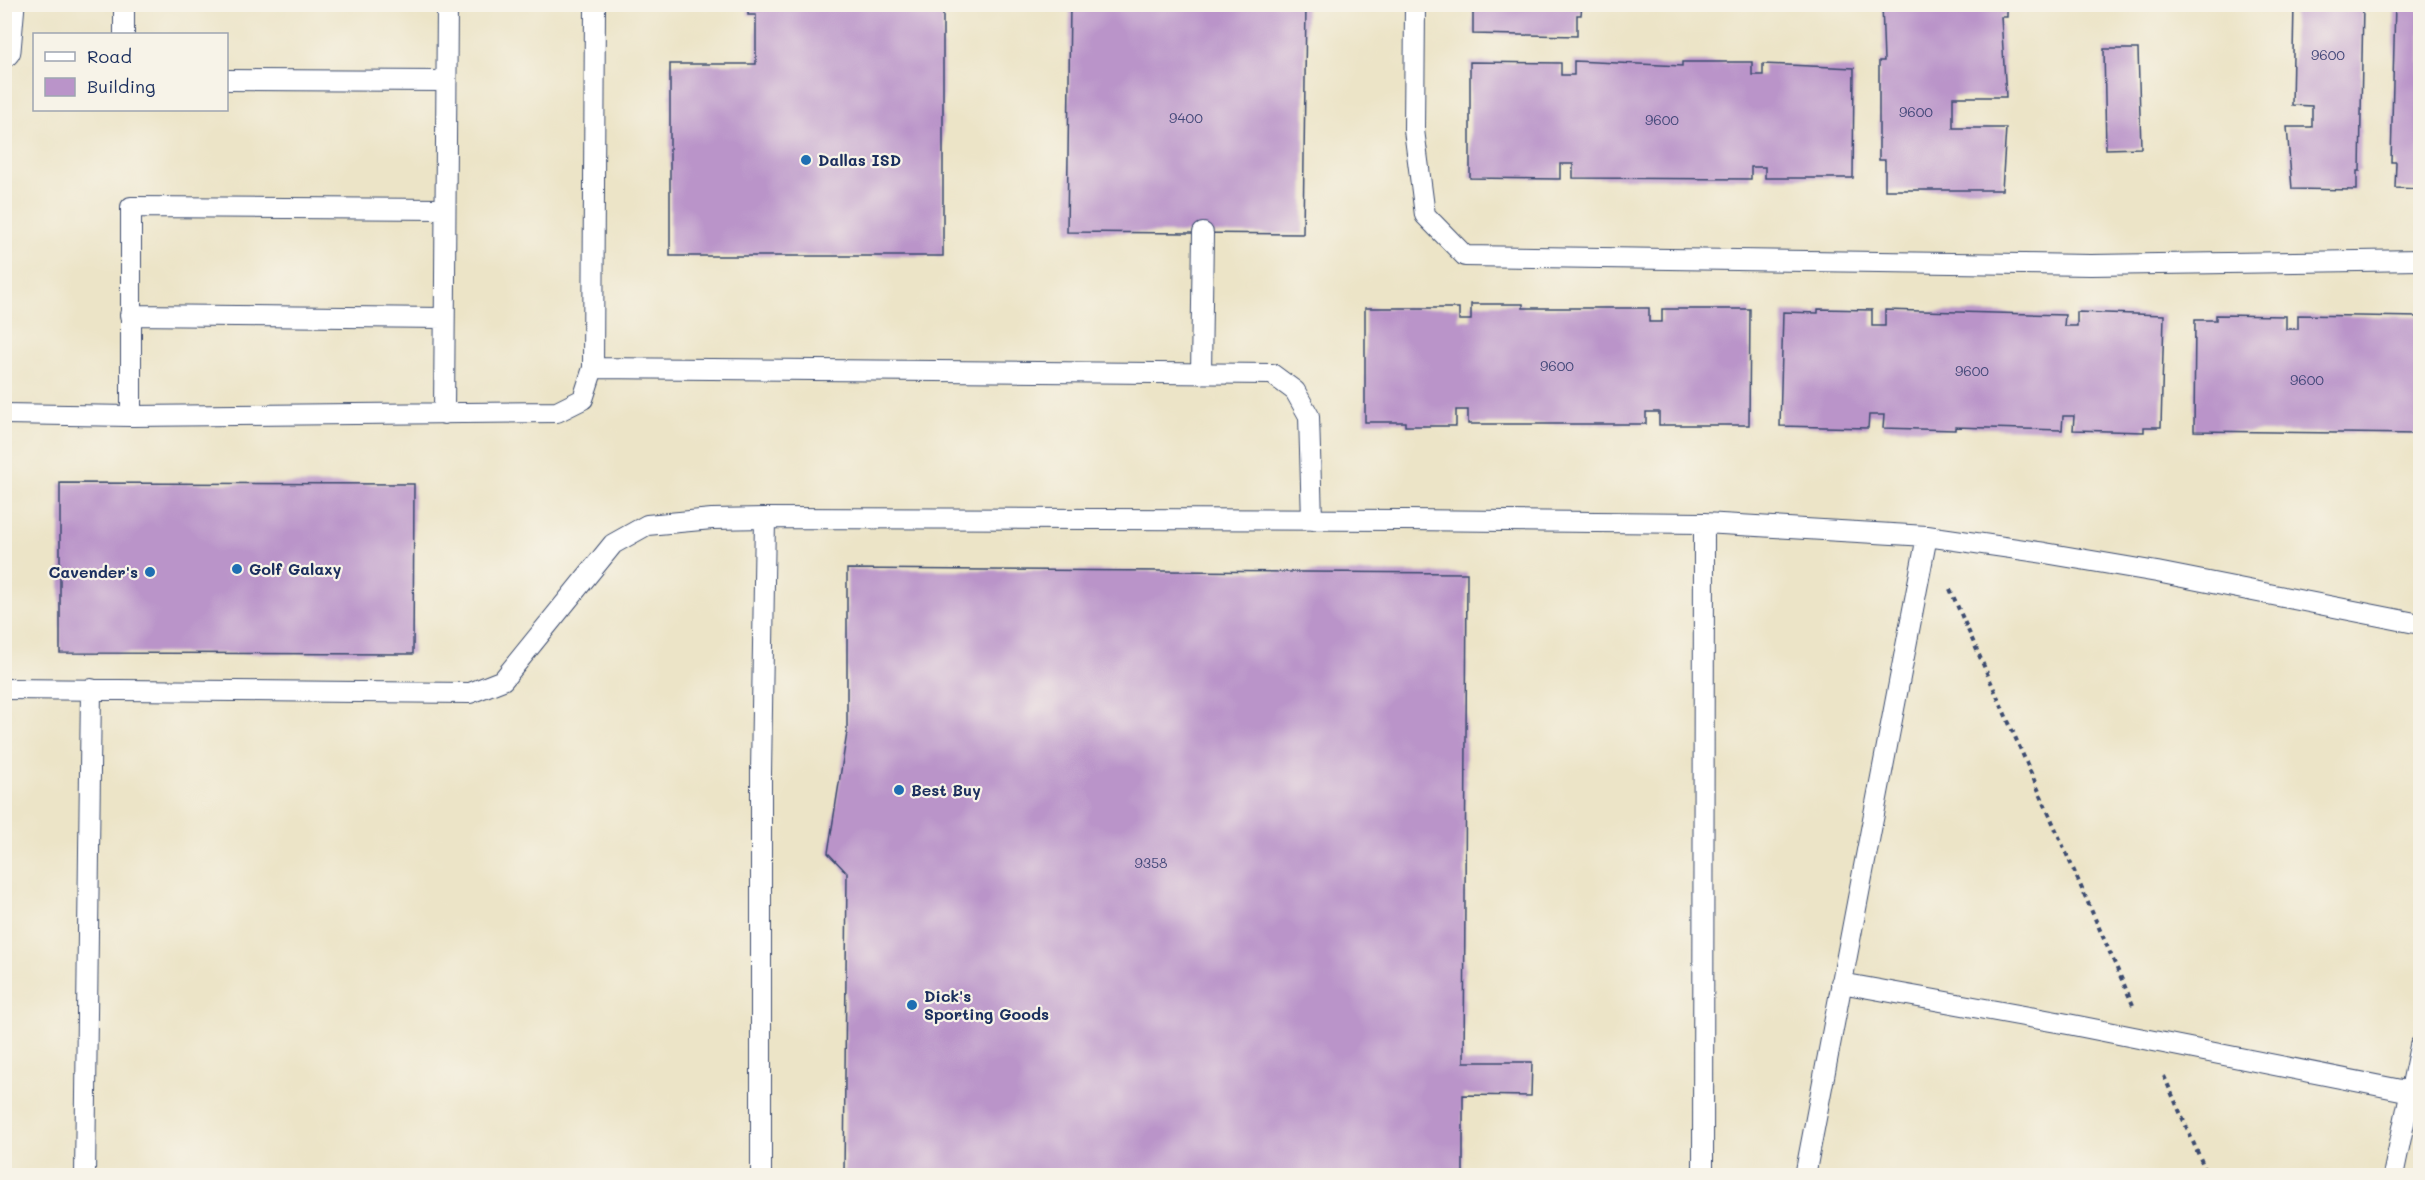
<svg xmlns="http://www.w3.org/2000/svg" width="2425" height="1180" viewBox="0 0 2425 1180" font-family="Mali,sans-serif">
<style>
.building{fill:#ba94c9}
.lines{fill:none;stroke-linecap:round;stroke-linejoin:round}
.service-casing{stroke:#3a4a6e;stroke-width:22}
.secondary-casing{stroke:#3a4a6e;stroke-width:35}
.path{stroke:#3a4a6e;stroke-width:4;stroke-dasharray:4.5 4.5;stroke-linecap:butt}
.service{stroke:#fff;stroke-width:20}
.secondary{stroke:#fff;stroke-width:33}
.poi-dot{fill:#1f6fb2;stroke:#f7f3e8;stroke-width:2}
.labels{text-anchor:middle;stroke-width:4.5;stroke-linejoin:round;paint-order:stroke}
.number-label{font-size:14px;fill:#434879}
.poi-label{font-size:16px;font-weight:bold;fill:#1b2f5e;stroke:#f7f3e8;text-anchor:start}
</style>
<rect width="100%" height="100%" fill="#f7f3e8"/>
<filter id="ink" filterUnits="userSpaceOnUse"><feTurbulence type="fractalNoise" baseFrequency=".0167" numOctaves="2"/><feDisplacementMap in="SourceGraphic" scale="12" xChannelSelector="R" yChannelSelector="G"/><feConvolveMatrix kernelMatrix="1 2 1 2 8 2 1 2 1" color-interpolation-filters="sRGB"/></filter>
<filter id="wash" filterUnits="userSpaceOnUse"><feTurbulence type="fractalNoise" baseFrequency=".008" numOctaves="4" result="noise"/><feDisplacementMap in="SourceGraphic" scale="24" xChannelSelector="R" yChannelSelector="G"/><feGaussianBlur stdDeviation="1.35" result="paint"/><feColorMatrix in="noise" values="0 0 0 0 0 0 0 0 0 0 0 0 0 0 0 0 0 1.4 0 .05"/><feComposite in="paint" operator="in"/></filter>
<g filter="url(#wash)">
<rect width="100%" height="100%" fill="#ece4c7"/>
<g id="blocks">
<path class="building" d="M748 4H943V256H670V64H756V15H748Z
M1070 4H1306L1303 234 1067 232Z
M1473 4H1582L1581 15H1577V36L1473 34Z
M1882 4H2007V17H2001L2006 97H1953V128H2006L2002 190H1885V160H1879V61H1884Z
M2294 4H2363L2360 171H2357V190L2292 189 2287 127H2312V106L2292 105Z
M2395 4H2420V189L2395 188 2396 162H2391Z
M2104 49H2138L2141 148 2106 149Z
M1574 61 1682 66V62H1752V75H1763V64L1854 68 1853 178H1765V167H1751V179L1573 178V164H1560V179L1470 178V62L1561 63V75H1574Z
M1471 304H1523V308H1649V322H1662V309H1750L1749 425H1659V412H1646V424H1468V410H1456V426H1405V422H1365V308H1459V320H1471Z
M1818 309 1872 310V326H1885V310L2065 315 2064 326H2077V312L2164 315 2161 427H2144V432L2073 430 2074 416H2063L2062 430 1955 427V430L1883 428 1884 415H1869L1868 428 1780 426 1783 312 1818 313Z
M2216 315 2286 316V329H2298V315L2420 317V434L2194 431 2195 320H2216Z
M60 483 414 484 413 654 60 653Z
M847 569 1467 573 1464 1062H1532L1531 1096 1463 1095V1176H844L847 873 828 853 847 733Z"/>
</g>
</g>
<g filter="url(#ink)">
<use href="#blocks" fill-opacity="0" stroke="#3a4a6e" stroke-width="1.5"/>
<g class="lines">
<defs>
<path id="service" d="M1415 4 1414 130 1425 215 1465 256 2091 265 2420 260
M124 34V4
M226 80 446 81
M130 315 444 318
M593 368 1272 374 1295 391 1309 416 1312 520
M1201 374 1203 233
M4 414 131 416 557 412 583 399 593 368 595 4
M444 414 447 4
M131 416V207L445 209
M765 518 1404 520 1704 523 1703 1176
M1704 523 1927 536 2045 553 2157 572 2420 624
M4 689 470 693 503 680 613 544 647 525 712 519 765 518 761 773V1176
M1841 983 2068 1024 2411 1092
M85 1176 91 689
M1805 1176 1927 536
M2393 1176 2420 1046"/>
<path id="secondary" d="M4 50 8 4"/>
</defs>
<use href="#service" class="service-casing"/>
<use href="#secondary" class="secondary-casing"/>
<path class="path" d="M1950 589 2133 1005
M2164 1076 2208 1176"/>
<use href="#service" class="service"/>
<use href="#secondary" class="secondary"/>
</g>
</g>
<g class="poi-dot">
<circle cx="806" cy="160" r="6"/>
<circle cx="237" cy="569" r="6"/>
<circle cx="150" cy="572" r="6"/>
<circle cx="899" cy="790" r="6"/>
<circle cx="912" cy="1005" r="6"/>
</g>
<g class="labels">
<g class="number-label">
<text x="2328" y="60">9600</text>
<text x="1916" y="117">9600</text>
<text x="1186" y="123">9400</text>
<text x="1662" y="125">9600</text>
<text x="1557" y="371">9600</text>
<text x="1972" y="376">9600</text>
<text x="2307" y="385">9600</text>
<text x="1151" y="868">9358</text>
</g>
<g class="poi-label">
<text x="818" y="166">Dallas ISD</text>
<text x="249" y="575">Golf Galaxy</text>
<text x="138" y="578" text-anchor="end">Cavender's</text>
<text x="911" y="796">Best Buy</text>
<text x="924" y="1002">Dick's<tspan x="924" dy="18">Sporting Goods</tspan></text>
</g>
</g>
<rect width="2425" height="1180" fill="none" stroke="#f7f3e8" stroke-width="24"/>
<rect x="33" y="33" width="195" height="78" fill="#f7f3e8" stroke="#9fa5b1" stroke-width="1.5"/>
<rect x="45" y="52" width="30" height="9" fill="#ffffff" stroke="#9fa5b1" stroke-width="1.5"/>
<text x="87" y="63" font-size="18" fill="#1b2f5e">Road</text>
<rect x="45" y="78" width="30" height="18" fill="#ba94c9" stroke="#9fa5b1" stroke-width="1.5"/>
<text x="87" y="93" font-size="18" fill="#1b2f5e">Building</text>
</svg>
